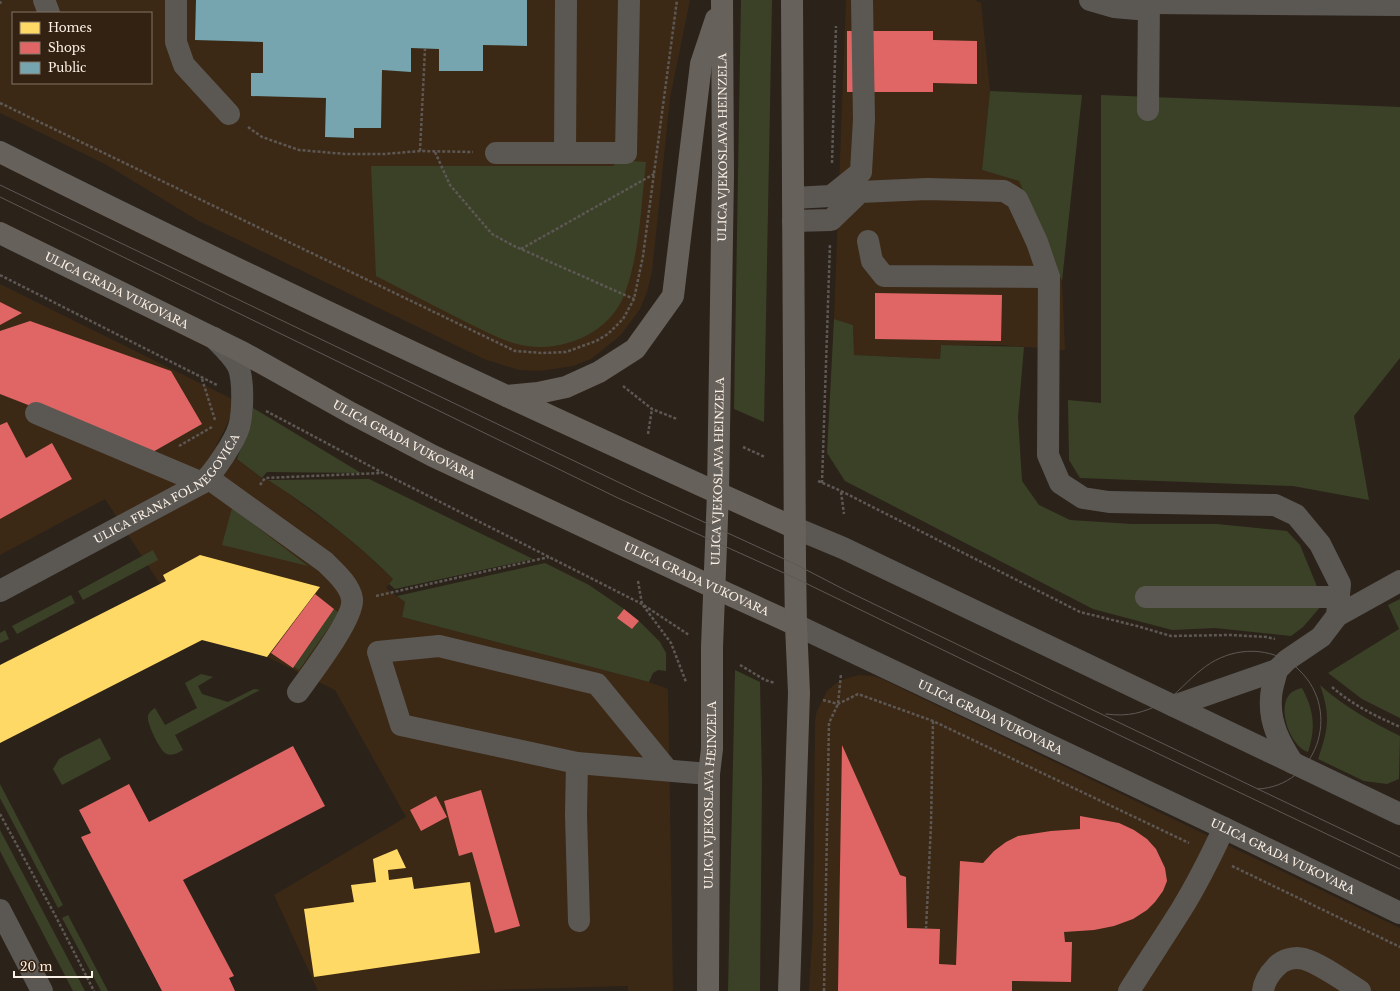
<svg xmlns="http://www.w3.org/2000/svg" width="1400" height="991" viewBox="0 0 1400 991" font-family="'Libre Baskerville',serif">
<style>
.built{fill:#3c2915;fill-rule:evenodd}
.green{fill:#3b4127}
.homes{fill:#ffd966}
.shops{fill:#e06666}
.public{fill:#76a5af}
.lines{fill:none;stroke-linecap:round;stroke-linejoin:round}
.path{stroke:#5d5854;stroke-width:2.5;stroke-dasharray:3 2;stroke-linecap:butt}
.minor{stroke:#5b5854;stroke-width:22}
.major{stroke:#66615b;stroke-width:22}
.tram{stroke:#5e5954;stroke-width:1}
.labels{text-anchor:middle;stroke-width:4;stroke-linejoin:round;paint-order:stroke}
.street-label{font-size:11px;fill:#fcf1e6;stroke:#332212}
</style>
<rect width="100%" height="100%" fill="#2b221a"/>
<path class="built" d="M0 0H690L670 98 652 272 647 292 640 309 621 335 591 359 573 366 540 371 519 370 484 359 197 220 105 164 0 113ZM13 13H151V83H13Z
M846 0H975L981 3 990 91 982 170 1019 181 1062 281 1065 350 1000 345H941L940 359 854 355 853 325 834 319Z
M0 284 234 400 232 412 226 427 216 445 237 459 262 478 268 480 282 489 344 535 365 553 393 579 386 588 405 602 402 617 649 682 668 689 673 991H628V986L454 991H318L274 895 406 817 335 690 267 657 202 640 191 645 160 584 105 499 0 555Z
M859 675 873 676 882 679 1400 928V991H809L813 927 815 720 817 711 827 691 835 684 845 679Z"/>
<path class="green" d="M741 0H772L764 422 734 409Z
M990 91 1082 95 1062 281 1019 181 982 170Z
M1101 95 1400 107V358L1354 416 1369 500 1293 486 1080 478 1069 460 1068 400 1101 403Z
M619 160 646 162C641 205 640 250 626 290 612 334 560 355 517 344 501 340 478 328 462 320 433 305 405 291 376 276L371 166H613Z
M834 319 853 325 854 355 940 359 941 345 1024 347 1018 417 1022 481 1039 505 1070 520 1132 524H1217L1287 531 1300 545 1318 589 1322 605 1303 627 1291 636 1215 628 1172 630 1093 609 845 481 827 453Z
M253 408 361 473 267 472 262 478 237 459C244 439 252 430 253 408Z
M369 479 533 559 395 589 389 584 393 579C356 542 312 508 268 480Z
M232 508 308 566 222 545Z
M153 550 158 560 83 600 78 591Z
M545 563 589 585 624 609 618 618 632 629 639 621 660 642 666 653V671L658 670 653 673 649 682 402 617 405 602 397 596Z
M71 595 75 603 17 634 12 626Z
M1400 599V718L1362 699 1328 673 1399 629 1388 605Z
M334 609 339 613 299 670 294 667Z
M5 630 9 639 0 643V633Z
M735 670 760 682 762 783 760 991H728Z
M201 674 213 677 198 686 202 694 228 702 254 689 260 690 175 735 183 750C178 753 171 757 165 753 160 750 147 724 148 717 148 713 152 710 155 708L165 725 197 708 185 683Z
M1320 685C1344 707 1372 722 1400 736L1399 779 1387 784 1364 781 1318 759C1328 730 1331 716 1320 685Z
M1302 688C1314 710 1316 728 1308 752 1291 747 1277 710 1289 695 1292 691 1297 689 1302 688Z
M100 738 111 759 62 785 53 769 59 759 64 756Z
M0 784 63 905 58 908 0 798Z
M0 830 85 991H73L0 851Z
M68 915 108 991H101L62 918Z"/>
<path class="homes" d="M200 555 320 587 267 657 202 640 0 743V665L166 581 163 575Z
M397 849 406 868 388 870 389 880 412 877 414 889 470 882 480 953 314 977 304 909 354 902 351 885 376 882 373 859Z"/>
<path class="shops" d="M847 31H933V40L977 41V84L933 83V92H847Z
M875 293 1002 295 1001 341 875 339Z
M0 302 22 313 0 325Z
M30 321 171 371 202 424 151 453 0 394V331Z
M7 422 26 458 52 443 72 479 0 519V425Z
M315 594 334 609 293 668 271 653Z
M624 609 639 621 632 629 617 618Z
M842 745 900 875 906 877 907 928 940 929 939 964 956 965 960 861 983 863 994 851 1006 842 1018 836 1051 831 1080 829V816L1119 823 1134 830 1147 839 1156 849 1165 868 1167 881 1163 891 1155 902 1147 910 1133 919 1114 926 1094 930 1064 932 1065 942H1072L1071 982 1012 981V991H838Z
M293 746 325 806 183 880 234 976 229 978 235 991H162L81 837 91 833 79 810 129 784 149 822Z
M481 790 520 926 495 933 472 852 459 856 444 801Z
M436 796 447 817 421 831 410 810Z"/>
<path class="public" d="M196 0H527V46L483 45V71H439V49L411 48V72L382 70 381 128H354V138L325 137 326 98 251 96V73H263V42L195 40Z"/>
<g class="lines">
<path class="path" d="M0 4 1 0
M0 103 515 351 543 353 566 352 596 341 608 334 623 319 634 299 643 256 677 0
M248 127 262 137 299 150 345 154H385L420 151 473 152
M420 151 425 49
M435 152 450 185 492 234 514 246 634 299
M832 163 836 26
M521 249 654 174
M0 275 217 385
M202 379 215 420
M623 386 652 409 677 419
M266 411 383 473 642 604 689 635
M648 434 652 409
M179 446 212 427
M743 447 765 457
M818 481 841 491 1080 612 1137 626 1171 636 1231 635 1267 637 1275 639
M822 483 830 244
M260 485 265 478 381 473
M841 492 844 514
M638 581 642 604 671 643 686 682
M376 596 549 557
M740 665 765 680 775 683
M1332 687C1354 706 1374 715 1400 727
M823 700 838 704 858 694 933 721 1189 843
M0 814 55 915 94 991
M1232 866 1400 947
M926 929 931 825 933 721
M824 991 829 723 838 704 841 674"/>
<g class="minor">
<path d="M44 0 49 13"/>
<path d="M176 0V42L184 65 229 114"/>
<path d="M1090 0 1114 7 1149 10"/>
<path d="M1149 3 1400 5"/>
<path d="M1148 110 1149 0"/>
<path d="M496 153H626L629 0"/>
<path d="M565 153 566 0"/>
<path d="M793 198 831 196 861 172 864 119 862 0"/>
<path d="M793 221 831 220 860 192 927 189 1004 191 1017 199 1037 242 1049 277 1048 455 1060 483 1083 498 1109 502 1275 505 1296 515 1320 544 1340 584 1337 616"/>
<path d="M868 241 872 261 884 276 1049 277"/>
<path d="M36 413 202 483"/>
<path d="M208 478 325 562C335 572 350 585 352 599 355 617 310 675 298 692"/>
<path d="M795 528 843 548 1400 814"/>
<path id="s1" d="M0 591 202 483C213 474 235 441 239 427 243 413 244 380 238 366 232 355 223 347 214 338"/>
<path d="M1146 597H1339"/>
<path id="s2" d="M796 625 1224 828 1400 913"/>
<path d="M1277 670 1287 660 1321 637 1337 616 1400 581"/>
<path d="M1174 706 1277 670C1275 679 1271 689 1271 698 1269 723 1280 743 1293 763"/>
<path d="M577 763 576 815 579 921"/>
<path d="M663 770 665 767 597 684 439 646 378 652 401 725 577 763 709 774"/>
<path d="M0 910 42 991"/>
<path d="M1129 991C1146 964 1164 937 1181 910 1197 884 1211 856 1224 828"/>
<path d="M1263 991C1264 982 1269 974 1276 967 1282 960 1294 956 1304 959 1321 964 1344 981 1360 991"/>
</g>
<g class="major">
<path d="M0 152C262 284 528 407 795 528"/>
<path id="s3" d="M0 233 242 352 351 413 433 456 715 588 796 625"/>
<path d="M507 396 538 393 566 387 599 372 635 349 673 296 701 64 716 19"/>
<path id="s4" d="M708 991 709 774 712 749V647L718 493 723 174 722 0"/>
<path d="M789 991 799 693 796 625 795 564 792 0"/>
</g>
<path class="tram" d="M0 185 643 494 795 564 847 591 1097 712 1400 857
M0 197 618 498 795 578 1052 703 1400 869
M1106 714C1128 717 1144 713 1164 702 1176 695 1189 679 1201 670 1225 650 1258 645 1286 660 1292 663 1296 667 1300 671 1342 712 1317 786 1258 789"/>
</g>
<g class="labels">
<g class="street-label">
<text dy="4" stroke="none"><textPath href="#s4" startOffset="844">ULICA VJEKOSLAVA HEINZELA</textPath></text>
<text dy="4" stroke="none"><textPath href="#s3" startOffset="130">ULICA GRADA VUKOVARA</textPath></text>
<text dy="4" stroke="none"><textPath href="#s3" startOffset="454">ULICA GRADA VUKOVARA</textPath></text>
<text dy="4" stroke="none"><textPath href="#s4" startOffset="520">ULICA VJEKOSLAVA HEINZELA</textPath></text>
<text dy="4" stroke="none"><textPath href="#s1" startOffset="198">ULICA FRANA FOLNEGOVIĆA</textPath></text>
<text dy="4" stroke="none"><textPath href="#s3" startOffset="778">ULICA GRADA VUKOVARA</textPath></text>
<text dy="4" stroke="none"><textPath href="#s2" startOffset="215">ULICA GRADA VUKOVARA</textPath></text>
<text dy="4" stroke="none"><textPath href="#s4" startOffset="196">ULICA VJEKOSLAVA HEINZELA</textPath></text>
<text dy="4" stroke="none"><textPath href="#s2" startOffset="539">ULICA GRADA VUKOVARA</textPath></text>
</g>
</g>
<rect x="12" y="12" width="140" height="72" fill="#332212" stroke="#837567"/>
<rect x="20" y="22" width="20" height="12" fill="#ffd966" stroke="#837567"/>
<text x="48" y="32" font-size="12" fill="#fcf1e6">Homes</text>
<rect x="20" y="42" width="20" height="12" fill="#e06666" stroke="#837567"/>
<text x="48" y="52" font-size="12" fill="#fcf1e6">Shops</text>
<rect x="20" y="62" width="20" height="12" fill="#76a5af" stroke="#837567"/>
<text x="48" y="72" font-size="12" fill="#fcf1e6">Public</text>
<path d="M14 971v6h78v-6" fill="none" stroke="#fcf1e6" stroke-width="2"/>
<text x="20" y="971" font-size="12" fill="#fcf1e6" stroke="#332212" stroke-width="3" paint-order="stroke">20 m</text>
</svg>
